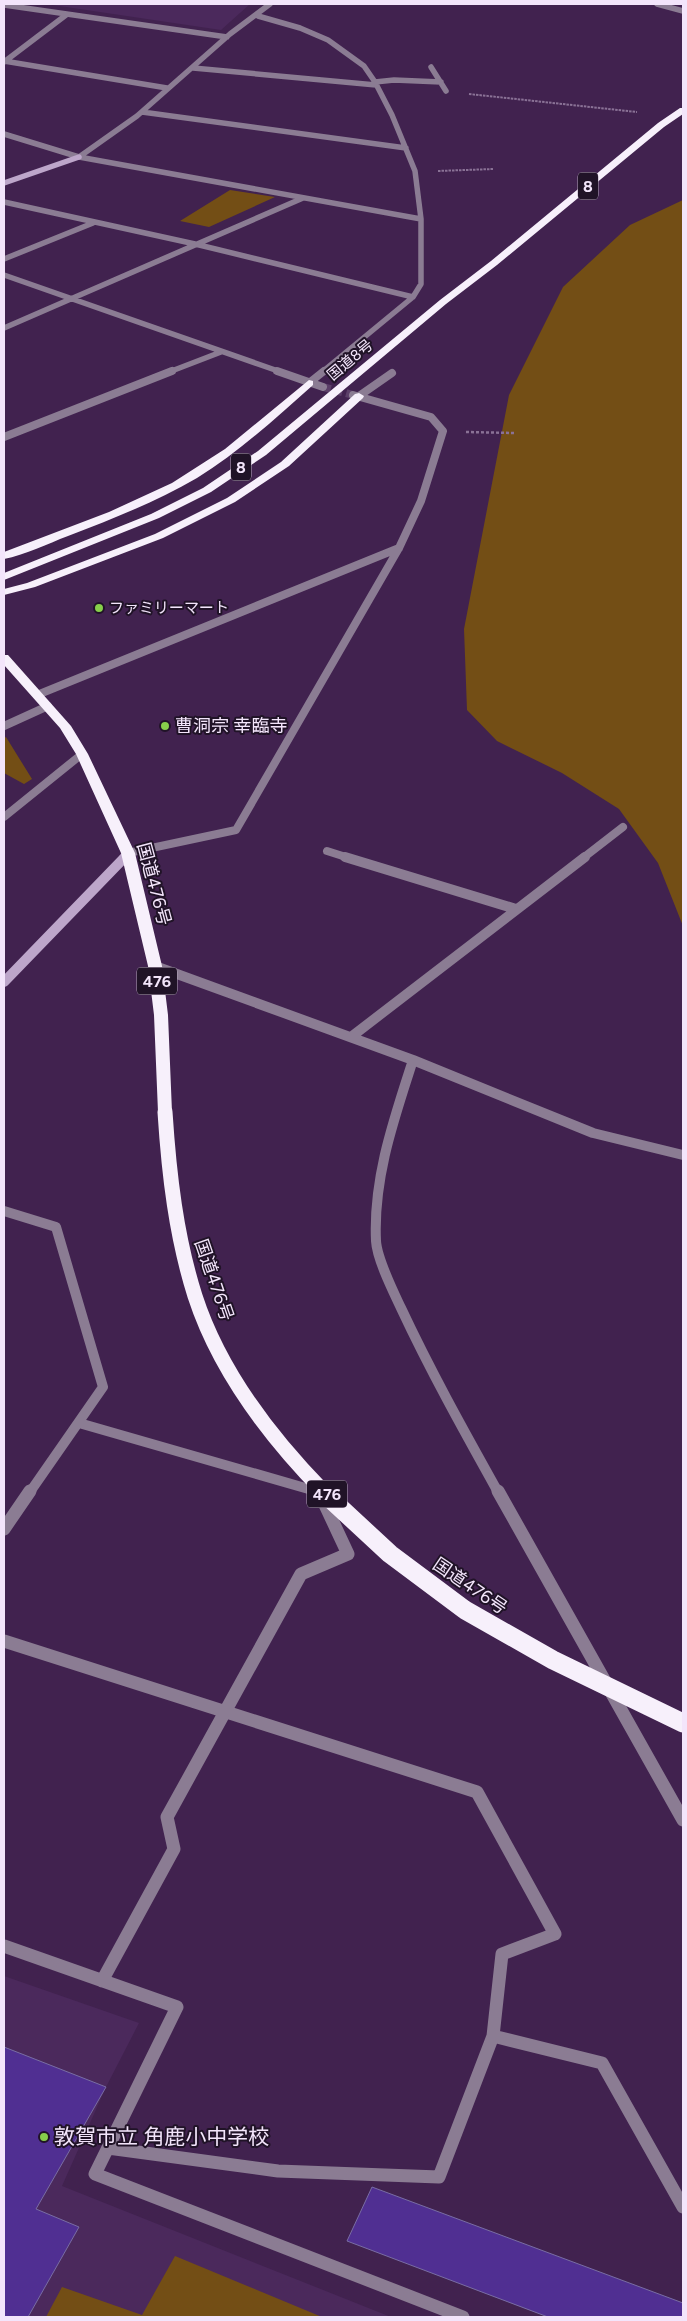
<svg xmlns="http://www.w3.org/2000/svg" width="687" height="2321" viewBox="0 0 687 2321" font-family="Figtree,'Noto Sans JP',sans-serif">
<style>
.built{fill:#4b295c}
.green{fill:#734e15}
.building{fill:#502f92;stroke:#796da4}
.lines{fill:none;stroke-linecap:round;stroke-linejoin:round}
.street-tunnel{stroke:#5c3f69;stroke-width:8;stroke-dasharray:8 4;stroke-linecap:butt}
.path-far1{stroke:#8a7296;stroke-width:2;stroke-dasharray:2.5 1;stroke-linecap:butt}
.path{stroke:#8a7296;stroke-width:2.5;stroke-dasharray:3 2;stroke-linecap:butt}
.lane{stroke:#8b7c93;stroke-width:8}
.street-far3{stroke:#8b7c93;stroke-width:5.5}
.street-far2{stroke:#8b7c93;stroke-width:8}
.street-far1{stroke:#8b7c93;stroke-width:10}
.street{stroke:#8b7c93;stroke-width:13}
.secondary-far2{stroke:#bda6ca;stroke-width:5.5}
.secondary-far1{stroke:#bda6ca;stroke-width:8}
.secondary{stroke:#bda6ca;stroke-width:10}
.highway{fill:#f7f0fb;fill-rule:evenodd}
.highway-bridge-far1{stroke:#f7f0fb;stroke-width:15}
.highway-bridge{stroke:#f7f0fb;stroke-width:19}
.poi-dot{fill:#87cf4b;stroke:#201327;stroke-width:2}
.labels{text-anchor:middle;stroke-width:4;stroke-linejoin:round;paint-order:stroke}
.far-street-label{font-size:15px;fill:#f3e5fb;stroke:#201327}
.far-poi-label{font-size:15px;fill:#f3e5fb;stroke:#201327;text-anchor:start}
.shield{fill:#201327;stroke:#b4a6bb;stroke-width:1}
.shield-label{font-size:16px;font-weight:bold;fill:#f3e5fb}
.poi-label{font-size:18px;fill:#f3e5fb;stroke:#201327;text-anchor:start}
.street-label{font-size:18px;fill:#f3e5fb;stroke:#201327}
.near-poi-label{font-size:21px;fill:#f3e5fb;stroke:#201327;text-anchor:start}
</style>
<rect width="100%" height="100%" fill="#41224f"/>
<path class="built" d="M46 4H250L221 30Z
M4 1976 139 2023 106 2087 62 2186 391 2317H4Z"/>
<path class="green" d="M230 190 275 197 209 227 180 221Z
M683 200V926L658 863 619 809 562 773 497 741 467 710 464 629 509 395 563 287 630 225Z
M6 737 32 779 24 784 4 773V738Z
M175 2256 322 2317H46L62 2287 142 2315Z"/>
<path class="building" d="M4 2047 106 2087 36 2209 79 2227 28 2317H4Z
M372 2187 683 2303V2317H548L347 2241Z"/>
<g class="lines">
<path class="street-tunnel" d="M323 387 353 395"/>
<path class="path-far1" d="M469 94 637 112
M438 171 493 169"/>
<path class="path" d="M466 432 514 433"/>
<path class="lane" d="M359 396 392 373"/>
<path class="street-far3" d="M657 4 683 11
M4 5 227 37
M258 16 300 28 328 40 364 66 375 82 392 115 415 171 421 219V284L413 297 322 372
M4 61 167 88
M4 62 66 15
M431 67 446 91
M193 68 376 85
M375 82 394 80 441 82
M142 112 406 148
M4 134 79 157 421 219
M79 157 137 116 230 34 270 4
M4 202 195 244 413 297
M4 259 93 223
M4 275 281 372
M4 328 303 198
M169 372 221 352"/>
<path class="street-far2" d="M277 371 323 387
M309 383 324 371
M4 437 172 371
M37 695 399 548
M4 726 48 706
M4 817 82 754
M327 851 349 858
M128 853 236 830 399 548 421 501 443 431 431 417 353 395
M583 858 623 827"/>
<path class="street-far1" d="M345 857 516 909
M155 966 413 1060 593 1133 683 1155
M351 1037 585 857
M413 1060C394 1119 373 1178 376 1241 377 1259 393 1291 401 1308 431 1372 464 1431 498 1492
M4 1211 56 1227 103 1387 30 1492
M79 1423 319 1492"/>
<path class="street" d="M498 1491 683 1820
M4 1529 30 1491
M4 1641 477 1792 555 1934 502 1954 493 2036 602 2063 683 2207
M4 1946 177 2007 95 2174 463 2317
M102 1981 174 1849 167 1817 301 1574 348 1554 319 1492 316 1491
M108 2148 278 2171 439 2177 493 2036"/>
<path class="secondary-far2" d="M4 183 79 157"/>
<path class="secondary-far1" d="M123 858 128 853"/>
<path class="secondary" d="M4 982 125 857"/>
<path class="highway" d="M680 108H683V114L664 127 497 265 446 304 266 455 211 492 159 518 4 580V573L151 514 203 488 258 451 440 300 491 261 658 123Z
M309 380 313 381V385C276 418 239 452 197 478 156 502 112 519 68 536 47 544 25 555 4 559V552L109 512 172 483 225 449Z
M359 393 364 396 363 398 289 466 235 502 163 538 35 587 4 595V589L27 583 155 534 227 498 281 462 355 394Z
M4 655H8L71 726 88 754 135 853 162 966 168 1015 172 1112 170 1115 165 1116 158 1112 154 1015 148 966 121 853 76 754 60 728 4 665Z"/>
<path class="highway-bridge-far1" d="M165 1112C169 1174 176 1236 195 1296 219 1370 270 1437 324 1492"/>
<path class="highway-bridge" d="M322 1491 390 1554 465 1610 553 1660 683 1723"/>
</g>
<g class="poi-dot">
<circle cx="99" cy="608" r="5"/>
<circle cx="165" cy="726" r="5"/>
<circle cx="44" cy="2137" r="5"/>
</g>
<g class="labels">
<g class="far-street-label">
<text transform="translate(350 360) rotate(-40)" y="5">国道8号</text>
</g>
<g class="far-poi-label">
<text x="109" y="613">ファミリーマート</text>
</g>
<g class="shield">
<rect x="578" y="172.5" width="20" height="27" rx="4"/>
<rect x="231" y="453.5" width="20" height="27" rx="4"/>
<rect x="137" y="967.5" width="40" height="27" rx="4"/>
<rect x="307" y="1480.5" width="40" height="27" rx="4"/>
</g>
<g class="shield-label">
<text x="588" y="192">8</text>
<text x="241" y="473">8</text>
<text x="157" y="987">476</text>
<text x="327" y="1500">476</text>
</g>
<g class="poi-label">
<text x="175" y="732">曹洞宗 幸臨寺</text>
</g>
<g class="street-label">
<text transform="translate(154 884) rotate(75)" y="6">国道476号</text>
<text transform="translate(214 1280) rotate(71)" y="6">国道476号</text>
<text transform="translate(470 1586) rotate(34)" y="6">国道476号</text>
</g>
<g class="near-poi-label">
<text x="54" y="2144">敦賀市立 角鹿小中学校</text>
</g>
</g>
<rect width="687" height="2321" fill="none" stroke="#f3e5fb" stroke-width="10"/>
</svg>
